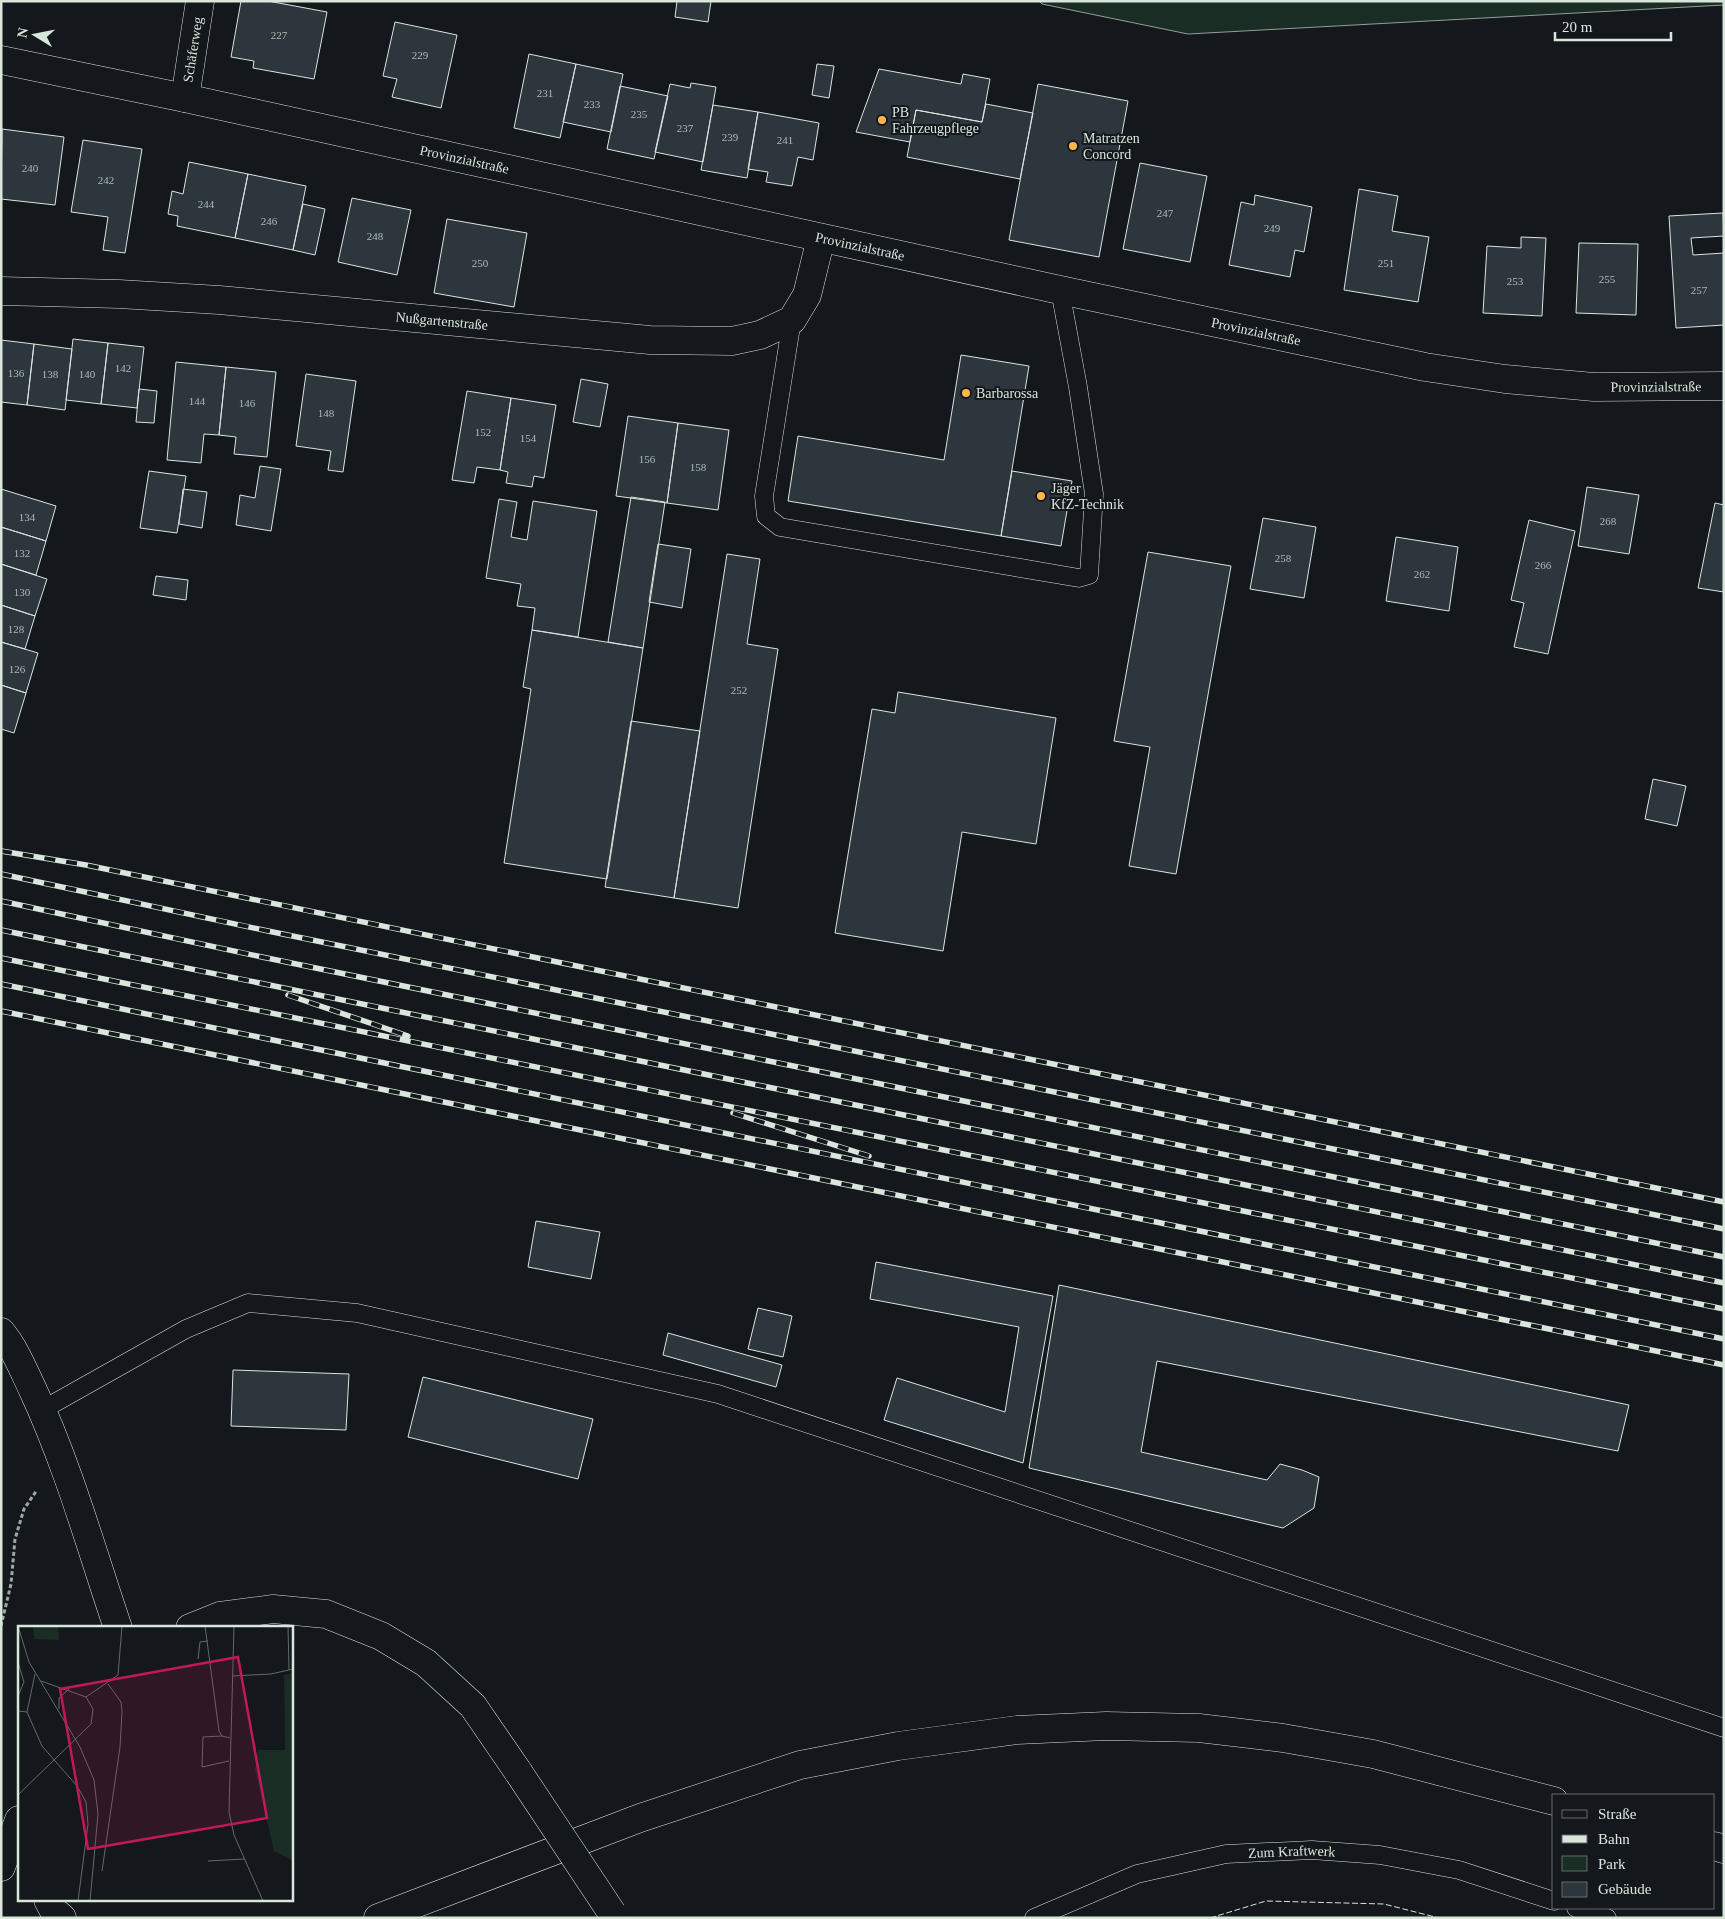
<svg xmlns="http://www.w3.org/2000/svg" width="1725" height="1919" viewBox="0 0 1725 1919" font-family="Georgia,serif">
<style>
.green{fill:#1a2d24;stroke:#939e99}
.building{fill:#2c363c;stroke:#d8e6dc}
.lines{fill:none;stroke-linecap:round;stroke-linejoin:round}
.lane-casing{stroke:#d8e6dc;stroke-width:19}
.street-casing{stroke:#d8e6dc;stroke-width:29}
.secondary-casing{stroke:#d8e6dc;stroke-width:29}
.highway-casing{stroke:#d8e6dc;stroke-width:29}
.path{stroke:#9da8a2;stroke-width:3;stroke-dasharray:4 2.5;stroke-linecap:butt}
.lane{stroke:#14181c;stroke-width:18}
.street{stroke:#14181c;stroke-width:28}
.secondary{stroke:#14181c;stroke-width:28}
.highway{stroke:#14181c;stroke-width:28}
.rail-casing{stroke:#d8e6dc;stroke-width:5.5}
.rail{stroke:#14181c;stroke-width:4;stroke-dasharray:11;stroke-linecap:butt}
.street-bridge-casing{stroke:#d8e6dc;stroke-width:29;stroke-linecap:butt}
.street-bridge{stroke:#14181c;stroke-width:28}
.fence{stroke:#d8e6dc;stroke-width:1;stroke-dasharray:6 2.5;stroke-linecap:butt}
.poi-dot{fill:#ffb74d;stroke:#14181c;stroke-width:2}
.labels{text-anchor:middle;stroke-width:4;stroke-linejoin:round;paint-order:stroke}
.number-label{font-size:11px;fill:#adbab4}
.street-label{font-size:14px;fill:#d8e6dc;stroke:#14181c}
.poi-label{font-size:14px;fill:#d8e6dc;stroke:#14181c;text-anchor:start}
.inset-road{fill:none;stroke:#626a69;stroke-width:1}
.view{fill:#c2185b;fill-opacity:0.15;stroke:#c2185b;stroke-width:2.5}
.inset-edge{fill:none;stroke:#d8e6dc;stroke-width:2.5}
</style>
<rect width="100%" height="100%" fill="#14181c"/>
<path class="green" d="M1039 1H1724V5L1188 34 1042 4Z"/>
<path class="building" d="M241 1H268L327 12 314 79 253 68 254 61 231 57Z
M677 1H711L708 22 675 17Z
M395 22 457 35 441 108 392 97 397 79 383 76Z
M529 54 576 64 560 138 514 128Z
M576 64 623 74 611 132 563 122Z
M817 64 834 66 829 98 812 95Z
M879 69 961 84 963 74 990 79 982 122 916 110 910 142 856 132Z
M691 83 716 87 703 162 655 152 670 84 690 88Z
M1038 84 1128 101 1099 257 1009 240Z
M620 86 668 96 654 159 607 149Z
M986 104 1033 113 1020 179 907 157 916 110 982 122Z
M713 105 758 112 747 178 701 170Z
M758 112 819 123 813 160 798 157 792 186 766 182 768 172 748 169Z
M2 129 64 137 55 205 1 199Z
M83 140 142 149 125 253 103 250 108 217 71 212Z
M189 162 248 174 235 238 177 226 178 216 168 214 172 191 183 194Z
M1140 163 1207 176 1190 262 1123 249Z
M248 174 306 186 293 250 235 238Z
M1359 189 1398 196 1392 231 1429 237 1418 302 1344 290Z
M1255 195 1312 207 1304 252 1295 250 1290 277 1229 265 1241 202 1254 205Z
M352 198 411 210 397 275 338 262Z
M303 204 325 209 315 255 293 250Z
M1723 213 1724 236 1691 238 1693 255 1724 253V325L1676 328 1669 216Z
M447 219 527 233 514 307 434 293Z
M1521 237 1546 238 1542 316 1483 313 1487 246 1521 248Z
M1579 243 1638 244 1636 315 1576 313Z
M73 339 108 343 101 404 66 400Z
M1 340 34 344 27 405 1 402Z
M108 343 144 347 137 408 101 404Z
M34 344 72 349 65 410 27 405Z
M961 355 1029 366 1001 536 788 501 798 436 944 460Z
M176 362 226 367 219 435 204 434 201 463 167 460Z
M226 367 276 372 267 457 234 454 236 437 219 435Z
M306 374 356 381 343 472 328 470 331 451 296 446Z
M581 379 608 384 600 427 573 422Z
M139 389 157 391 154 423 136 422Z
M467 391 511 398 500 470 477 467 474 483 452 480Z
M511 398 556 405 544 478 534 476 532 487 506 483 508 472 500 470Z
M628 416 678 423 667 503 616 496Z
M678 423 729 430 718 510 667 503Z
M260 466 281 469 271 531 236 525 240 495 255 498Z
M149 471 186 476 177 533 140 528Z
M1012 471 1072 481 1061 546 1001 536Z
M1587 487 1639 495 1629 554 1578 546Z
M1 489 56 506 46 541 1 527Z
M183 489 207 492 202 528 179 524Z
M631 497 665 502 643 648 608 642Z
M499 499 517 502 511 537 527 540 533 501 597 511 578 637 532 630 535 608 517 606 521 584 486 578Z
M1715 503 1724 505V592L1698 588Z
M1263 518 1316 527 1304 598 1250 589Z
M1529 520 1575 531 1548 654 1514 647 1524 603 1511 600Z
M1 527 46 541 36 575 1 564Z
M1396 537 1458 547 1449 611 1386 601Z
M658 544 691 549 682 608 649 602Z
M1148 552 1231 566 1176 874 1129 866 1150 747 1114 741Z
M727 554 760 559 747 644 778 649 738 908 674 898Z
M1 564 47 579 35 616 1 605Z
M156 576 188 580 186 600 153 595Z
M1 605 35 616 25 649 1 642Z
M532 630 643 648 607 879 504 863 531 689 523 687Z
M1 642 38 653 26 693 1 685Z
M1 685 26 693 14 733 1 729Z
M898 692 1056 718 1036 844 962 832 943 951 835 933 872 709 895 713Z
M631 721 700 731 674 898 605 887Z
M1653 779 1686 786 1677 826 1645 819Z
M536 1221 600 1232 591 1279 528 1267Z
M876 1262 1053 1296 1023 1463 884 1420 897 1378 1005 1412 1019 1327 870 1299Z
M1059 1285 1629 1405 1618 1451 1157 1361 1141 1452 1267 1480 1280 1464 1302 1470 1319 1477 1314 1508 1283 1528 1029 1468Z
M758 1308 792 1316 783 1357 748 1349Z
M668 1333 782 1365 776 1387 663 1355Z
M233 1370 349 1374 346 1430 231 1426Z
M423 1377 593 1419 578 1479 408 1437Z"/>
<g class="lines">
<defs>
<g id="lane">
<path d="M792 320 764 496 766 516 780 527 1079 578 1089 575 1094 494 1078 387 1060 290"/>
<path d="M42 1410 186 1329 248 1303 357 1313 718 1394 1724 1728"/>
<path d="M1576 1908 1607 1918"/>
<path id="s1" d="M1034 1918 1137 1874 1226 1854 1312 1850 1380 1855 1459 1870 1554 1901"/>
</g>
<g id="street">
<path id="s2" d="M185 98 200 1"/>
<path id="s3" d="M1 291 119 294 219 300 650 340 732 341 760 335 792 320 807 295 821 238"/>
<path d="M1 1332C15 1349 23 1369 32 1388 68 1465 91 1548 118 1628"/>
<path d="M190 1628 220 1616 273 1609 326 1614 381 1636 426 1663 473 1706 519 1773"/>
</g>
<g id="secondary">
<path id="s4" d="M1 60 185 98 1060 290 1425 367 1505 379 1594 387 1724 386"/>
</g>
<path id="highway" d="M1714 1846 1724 1849
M1 1867 19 1820
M48 1900 54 1911 62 1918
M378 1918 640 1818 800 1765 898 1746 1017 1730 1106 1726 1199 1728 1283 1738 1373 1754 1554 1801"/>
</defs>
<use href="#lane" class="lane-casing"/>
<use href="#street" class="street-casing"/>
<use href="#secondary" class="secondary-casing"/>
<use href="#highway" class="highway-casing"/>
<path class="path" d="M1 1626 11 1584 15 1539 24 1509 37 1490"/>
<use href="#lane" class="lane"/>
<use href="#street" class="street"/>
<use href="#secondary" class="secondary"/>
<use href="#highway" class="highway"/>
<defs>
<path id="rail" d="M1 851 86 865 1724 1202
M1 874 268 931 1724 1229
M1 901 262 957 1724 1257
M1 930 1724 1283
M1 958 1724 1309
M1 984 1724 1339
M288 995 408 1036
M1 1011 1724 1365
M733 1113 869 1156"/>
</defs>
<use href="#rail" class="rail-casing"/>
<use href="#rail" class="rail"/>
<defs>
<path id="street-bridge" d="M519 1773 612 1913"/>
</defs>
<use href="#street-bridge" class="street-bridge-casing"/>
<use href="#street-bridge" class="street-bridge"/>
<path class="fence" d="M1210 1918 1266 1901 1384 1904 1439 1918"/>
</g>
<g class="poi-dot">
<circle cx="882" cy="120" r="5"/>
<circle cx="1073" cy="146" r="5"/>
<circle cx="966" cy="393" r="5"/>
<circle cx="1041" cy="496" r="5"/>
</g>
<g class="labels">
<g class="number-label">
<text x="279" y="39">227</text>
<text x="420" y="59">229</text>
<text x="545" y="97">231</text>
<text x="592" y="108">233</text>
<text x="639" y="118">235</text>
<text x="685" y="132">237</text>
<text x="730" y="141">239</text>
<text x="785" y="144">241</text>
<text x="30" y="172">240</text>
<text x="106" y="184">242</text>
<text x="206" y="208">244</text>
<text x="1165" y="217">247</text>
<text x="269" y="225">246</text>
<text x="1272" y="232">249</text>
<text x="375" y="240">248</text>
<text x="480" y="267">250</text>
<text x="1386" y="267">251</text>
<text x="1607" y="283">255</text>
<text x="1515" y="285">253</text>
<text x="1699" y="294">257</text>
<text x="123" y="372">142</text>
<text x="16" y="377">136</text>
<text x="50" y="378">138</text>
<text x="87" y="378">140</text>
<text x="197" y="405">144</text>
<text x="247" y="407">146</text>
<text x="326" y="417">148</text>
<text x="483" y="436">152</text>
<text x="528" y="442">154</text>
<text x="647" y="463">156</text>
<text x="698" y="471">158</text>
<text x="27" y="521">134</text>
<text x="1608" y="525">268</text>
<text x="22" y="557">132</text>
<text x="1283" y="562">258</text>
<text x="1543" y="569">266</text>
<text x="1422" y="578">262</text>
<text x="22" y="596">130</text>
<text x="16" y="633">128</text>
<text x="17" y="673">126</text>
<text x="739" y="694">252</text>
</g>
<g class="street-label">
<text dy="5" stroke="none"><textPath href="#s2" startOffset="49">Schäferweg</textPath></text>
<text dy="5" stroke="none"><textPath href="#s4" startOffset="474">Provinzialstraße</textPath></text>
<text dy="5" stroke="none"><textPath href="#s4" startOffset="879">Provinzialstraße</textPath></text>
<text dy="5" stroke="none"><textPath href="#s3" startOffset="442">Nußgartenstraße</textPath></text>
<text dy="5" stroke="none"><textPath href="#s4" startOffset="1284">Provinzialstraße</textPath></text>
<text dy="5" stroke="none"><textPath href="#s4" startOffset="1689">Provinzialstraße</textPath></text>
<text dy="5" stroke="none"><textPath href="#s1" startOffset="269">Zum Kraftwerk</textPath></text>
</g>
<g class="poi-label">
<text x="892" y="117">PB<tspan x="892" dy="16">Fahrzeugpflege</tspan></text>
<text x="1083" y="143">Matratzen<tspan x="1083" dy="16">Concord</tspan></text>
<text x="976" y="398">Barbarossa</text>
<text x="1051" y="493">Jäger<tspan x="1051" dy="16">KfZ-Technik</tspan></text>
</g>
</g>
<g transform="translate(18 1626)">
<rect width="275" height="275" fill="#14181c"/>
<path d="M15 0H40L41 14 16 13ZM275 47V235L256 225 237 143 240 124H267L266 49Z" fill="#1a2d24"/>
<path class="inset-road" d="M0 0 11 36 62 121 76 154 80 188 72 275M187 0 201 105 204 110 212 112M216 0 211 186 216 209 245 275M270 0 271 44M180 33 182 16 190 15M0 36 6 56 0 70M214 50 253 48 275 43M23 55 68 71M41 83V72L51 63M0 85 9 86 24 120 59 160 68 176 70 198 60 275M9 86 17 48M204 110 185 111 184 141 211 135M0 169 73 98 75 83 68 71 100 49 104 0M190 235 226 233M84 245 102 121 104 86 103 76 90 58"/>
<path class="view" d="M220 31 249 192 70 223 42 63Z"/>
<rect width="275" height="275" class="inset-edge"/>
</g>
<rect width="1725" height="1919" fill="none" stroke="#d8e6dc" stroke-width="5"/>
<rect x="1552" y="1794" width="162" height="115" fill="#14181c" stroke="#626a69"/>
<rect x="1562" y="1810" width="25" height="8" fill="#14181c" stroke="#626a69"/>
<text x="1598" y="1819" font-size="15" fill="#d8e6dc">Straße</text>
<rect x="1562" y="1835" width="25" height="8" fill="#d8e6dc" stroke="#626a69"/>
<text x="1598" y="1844" font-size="15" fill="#d8e6dc">Bahn</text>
<rect x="1562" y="1856" width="25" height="15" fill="#1a2d24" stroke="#626a69"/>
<text x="1598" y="1869" font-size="15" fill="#d8e6dc">Park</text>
<rect x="1562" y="1882" width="25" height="15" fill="#2c363c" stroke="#626a69"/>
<text x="1598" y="1894" font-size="15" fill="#d8e6dc">Gebäude</text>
<g transform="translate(35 35) rotate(280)" stroke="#14181c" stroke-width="4" paint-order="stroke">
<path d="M0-4L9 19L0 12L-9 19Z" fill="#d8e6dc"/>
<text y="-8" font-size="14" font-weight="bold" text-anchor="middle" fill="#d8e6dc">N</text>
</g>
<path d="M1555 32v8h116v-8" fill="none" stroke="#d8e6dc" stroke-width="2.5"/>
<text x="1562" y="32" font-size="15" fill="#d8e6dc" stroke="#14181c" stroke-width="4" paint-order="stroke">20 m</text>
</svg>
